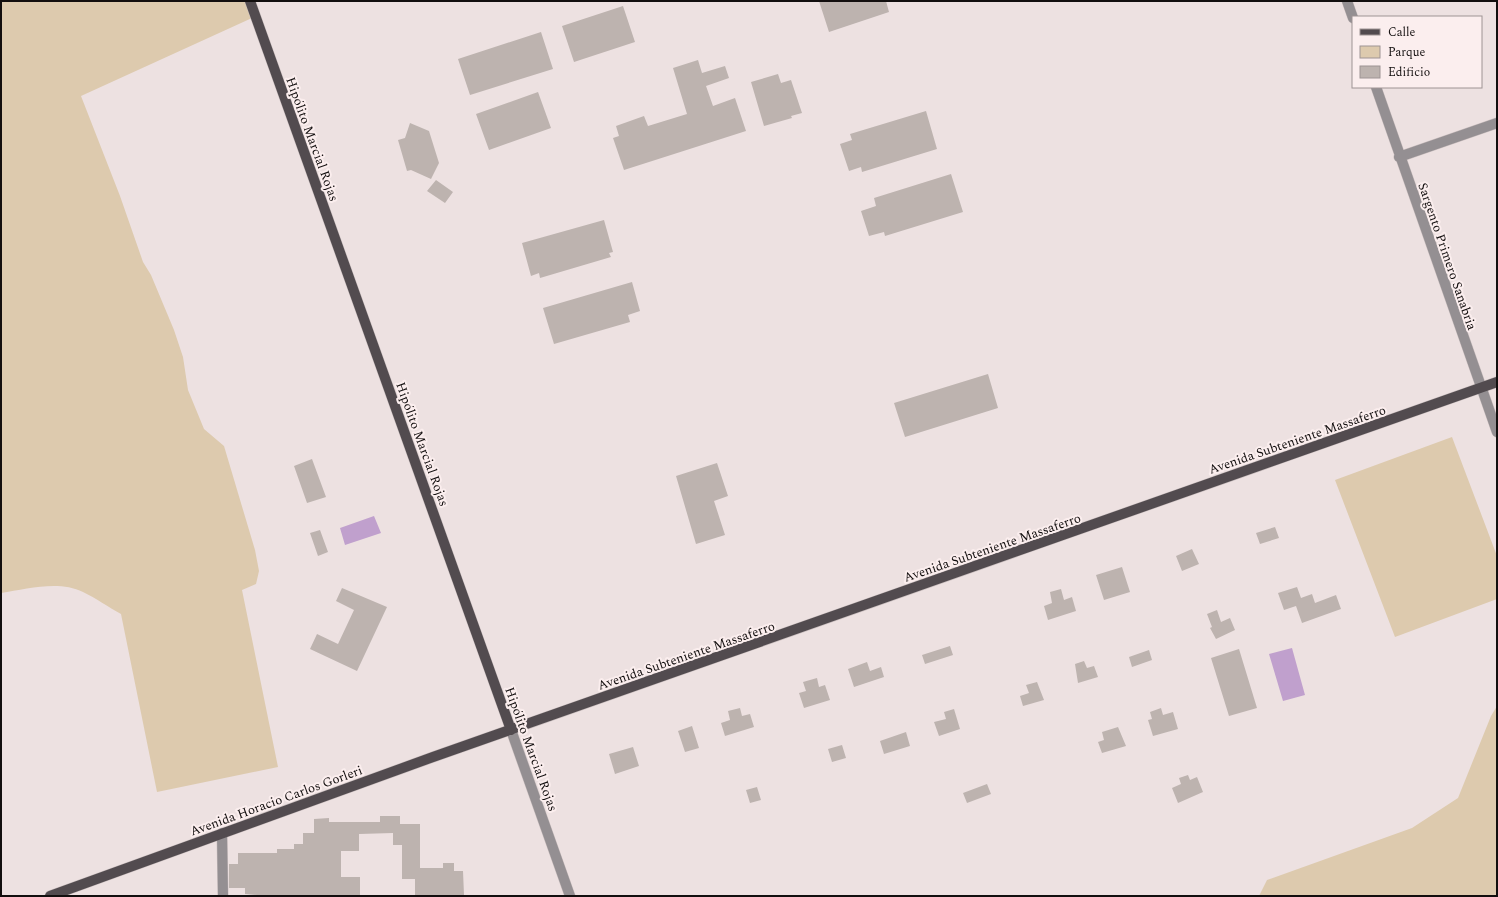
<svg xmlns="http://www.w3.org/2000/svg" width="1498" height="897" viewBox="0 0 1498 897" font-family="Spectral,serif">
<style>
.green{fill:#ddcaae}
.water{fill:#c0a0cd}
.building{fill:#bdb3af}
.lines{fill:none;stroke-linecap:round;stroke-linejoin:round}
.minor-casing{stroke:#cabfbf;stroke-width:11}
.major-casing{stroke:#cabfbf;stroke-width:11}
.minor{stroke:#948f92;stroke-width:10}
.major{stroke:#524b4f;stroke-width:10}
.labels{text-anchor:middle;stroke-width:4;stroke-linejoin:round;paint-order:stroke}
.street-label{font-size:13px;fill:#120e0e;stroke:#fbeeee}
</style>
<rect width="100%" height="100%" fill="#ede1e1"/>
<path class="green" d="M1 1H247L252 18 81 96 120 196 143 262 151 275 174 330 183 357 188 390 204 429 224 446 255 550 259 571 256 584 242 590 278 767 157 792 121 614C108 607 96 598 83 592 59 580 27 589 1 593Z
M1452 437 1497 556V599L1395 637 1335 480Z
M1497 706V896H1259L1267 880 1412 828 1458 798 1491 716Z"/>
<path class="water" d="M374 516 381 533 345 545 340 528Z
M1292 648 1305 695 1283 701 1269 654Z"/>
<path class="building" d="M819 1H886L889 12 829 32Z
M623 6 635 42 574 62 562 26Z
M541 32 553 69 470 95 458 59Z
M698 60 702 73 725 66 729 78 706 86 713 106 735 98 746 131 624 170 613 138 619 136 616 126 644 116 648 126 687 114 673 68Z
M778 74 781 83 791 80 802 113 791 116 792 118 764 126 751 82Z
M538 92 551 128 489 150 476 114Z
M926 111 937 149 862 172 861 167 849 171 840 144 852 140 850 134Z
M410 123 429 131 439 163 431 179 411 170 407 171 398 140 405 138Z
M951 174 963 212 885 236 884 232 869 236 861 211 876 206 874 198Z
M436 180 453 192 445 203 427 191Z
M604 220 613 252 609 253 611 257 540 278 539 273 531 276 522 243Z
M632 282 640 311 628 315 630 322 554 344 543 308Z
M988 374 998 408 905 437 894 403Z
M312 459 326 497 307 503 294 466Z
M717 463 728 496 714 501 725 535 696 544 676 476Z
M1275 527 1279 538 1260 544 1256 533Z
M320 530 328 552 318 556 310 533Z
M1192 549 1199 564 1182 571 1176 556Z
M1122 567 1130 592 1104 600 1096 575Z
M1297 587 1301 598 1312 594 1315 603 1336 595 1341 609 1302 623 1296 606 1284 610 1278 593Z
M342 588 387 607 357 671 310 649 317 634 338 644 354 610 336 601Z
M1061 589 1064 600 1072 597 1076 611 1048 620 1044 606 1052 603 1050 592Z
M1217 610 1221 622 1230 618 1235 630 1216 639 1210 628 1212 627 1207 614Z
M950 646 953 655 925 664 922 655Z
M1239 649 1257 708 1229 716 1211 658Z
M1149 650 1152 660 1132 667 1129 657Z
M1084 661 1087 668 1094 666 1098 677 1078 683 1075 664Z
M867 662 870 671 881 667 884 677 854 687 848 669Z
M817 678 819 687 825 685 830 700 804 708 799 693 806 691 803 682Z
M1037 682 1044 700 1023 706 1020 696 1029 693 1026 685Z
M740 708 742 716 750 714 754 727 725 736 721 723 730 720 728 711Z
M1161 708 1163 715 1173 712 1178 729 1153 736 1148 720 1152 719 1150 712Z
M954 709 960 729 939 736 934 722 946 719 944 712Z
M692 726 699 748 685 752 678 731Z
M1118 727 1126 746 1102 753 1098 742 1104 740 1102 732Z
M906 732 910 746 884 754 880 741Z
M842 745 846 758 832 762 828 749Z
M633 747 639 766 615 774 609 754Z
M1188 775 1190 780 1197 777 1203 792 1178 803 1172 788 1181 784 1179 778Z
M987 784 991 794 967 803 963 793Z
M757 787 761 800 750 803 746 790Z
M380 816H400V824H420V868H443V863H454V871H463L464 895 415 896V879H402V845H393V833L359 834V851H341V877H360V896L257 895 245 894V888H229V864H238V853H277V849H294V844H303V833H314V819L329 818V822H380Z"/>
<g class="lines">
<defs>
<path id="minor" d="M1347 1 1353 18
M1376 87 1497 432
M1399 157 1497 123
M511 730 570 896
M222 833 223 896"/>
<path id="major" d="M250 1 511 730
M50 896 433 757 1497 382"/>
</defs>
<use href="#minor" class="minor-casing"/>
<use href="#major" class="major-casing"/>
<use href="#minor" class="minor"/>
<use href="#major" class="major"/>
</g>
<g class="labels">
<g class="street-label">
<text transform="translate(313 139) rotate(70)" y="5">Hipólito Marcial Rojas</text>
<text transform="translate(1448 256) rotate(71)" y="5">Sargento Primero Sanabria</text>
<text transform="translate(1297 439) rotate(-19)" y="5">Avenida Subteniente Massaferro</text>
<text transform="translate(423 444) rotate(70)" y="5">Hipólito Marcial Rojas</text>
<text transform="translate(992 547) rotate(-19)" y="5">Avenida Subteniente Massaferro</text>
<text transform="translate(686 655) rotate(-19)" y="5">Avenida Subteniente Massaferro</text>
<text transform="translate(532 749) rotate(70)" y="5">Hipólito Marcial Rojas</text>
<text transform="translate(276 800) rotate(-20)" y="5">Avenida Horacio Carlos Gorleri</text>
</g>
</g>
<rect width="1498" height="897" fill="none" stroke="#120e0e" stroke-width="4"/>
<rect x="1352" y="16" width="130" height="72" fill="#fbeeee" stroke="#9e9494"/>
<rect x="1360" y="29" width="20" height="6" fill="#524b4f" stroke="#9e9494"/>
<text x="1388" y="36" font-size="12" fill="#120e0e">Calle</text>
<rect x="1360" y="46" width="20" height="12" fill="#ddcaae" stroke="#9e9494"/>
<text x="1388" y="56" font-size="12" fill="#120e0e">Parque</text>
<rect x="1360" y="66" width="20" height="12" fill="#bdb3af" stroke="#9e9494"/>
<text x="1388" y="76" font-size="12" fill="#120e0e">Edificio</text>
</svg>
